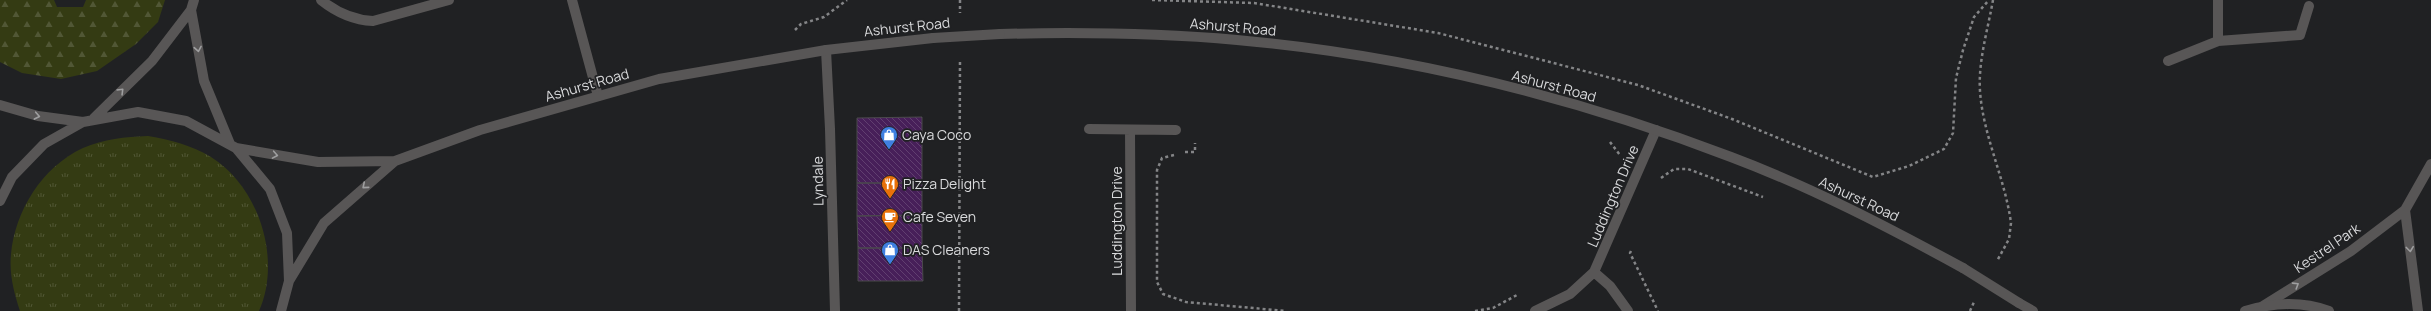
<svg xmlns="http://www.w3.org/2000/svg" width="2431" height="311" viewBox="0 0 2431 311" font-family="Manrope,sans-serif">
<style>
.grass{fill:url(#grass-tufts)}
.forest{fill:url(#forest-firs)}
.building{fill:url(#building-back-hatch);stroke:#4b4a4c}
.lines{fill:none;stroke-linecap:round;stroke-linejoin:round}
.path{stroke:#848587;stroke-width:2.5;stroke-dasharray:3 3;stroke-linecap:butt}
.minor{stroke:#585656;stroke-width:10}
.tertiary{stroke:#585656;stroke-width:10}
.tertiary-bridge{stroke:#585656;stroke-width:10}
.oneway{stroke:#9f9fa0}
.labels{text-anchor:middle;stroke-width:3.5;stroke-linejoin:round;paint-order:stroke}
.street-label{font-size:14px;fill:#d9dadc;stroke:#202123}
.poi-label{font-size:14px;fill:#d9dadc;stroke:#202123;text-anchor:start}
</style>
<defs>
<pattern id="grass-tufts" width="24" height="20" patternUnits="userSpaceOnUse"><rect width="24" height="20" fill="#343b13"/><path d="M3 7l-1-3M5 7V3M7 7l1-3M15 17l-1-3M17 17v-4M19 17l1-3" fill="none" stroke="#515735"/></pattern>
<pattern id="forest-firs" width="22" height="20" patternUnits="userSpaceOnUse"><rect width="22" height="20" fill="#343b13"/><path d="M5 1l3.5 6h-7zM16 11l3.5 6h-7z" fill="#515735"/></pattern>
<pattern id="building-back-hatch" width="6" height="6" patternUnits="userSpaceOnUse"><rect width="6" height="6" fill="#471f59"/><path d="M-1 5l2 2M0 0l6 6M5-1l2 2" fill="none" stroke="#613f70"/></pattern>
</defs>
<rect width="100%" height="100%" fill="#202123"/>
<path class="grass" d="M148 136C171 140 191 145 211 157 259 187 282 259 259 311H20C14 293 9 274 11 254 15 211 42 167 83 148 104 139 125 137 148 136Z"/>
<path class="forest" d="M0 0H54L57 7H83L86 0H165L158 22 136 44 97 71 61 79 22 73 0 62Z"/>
<path class="building" d="M922 117V183H857V118Z
M857 183H922V215L857 216Z
M922 215V248H858L857 216Z
M858 248H922L923 281H858Z"/>
<g class="lines">
<path class="path" d="M960 0V13
M1152 0 1254 3 1438 33 1638 85 1732 119 1873 177 1909 166 1944 149 1953 133 1956 78 1963 50 1974 17 1989 0
M1993 0C1988 29 1978 61 1980 91 1983 136 2005 178 2011 223L2009 239 1997 261
M795 30 801 24 824 17 847 0
M1610 142 1620 155
M1185 152H1195V143
M1174 155 1162 158 1157 170V282L1163 294 1186 302 1286 311
M1661 178 1674 169H1688L1763 197
M1631 251 1630 253 1658 311
M959 311 960 60
M1475 311 1493 308 1517 295
M1970 311 1974 302"/>
<path class="minor" d="M321 0C336 12 353 20 373 21L449 0
M572 0 598 96
M2218 0V41
M826 50 830 129 835 311
M2168 61 2218 41 2300 35 2309 6
M1089 129 1176 130
M1130 130 1131 311
M2405 210 2418 311
M1594 272 1610 286 1628 311
M2263 306 2351 251 2405 210 2431 164
M1535 311 1570 294 1594 272 1656 130"/>
<path class="tertiary" d="M191 10 204 81 230 144
M1000 34C1079 32 1158 33 1237 40 1405 55 1574 97 1731 157 1811 187 1888 227 1963 268
M0 105 38 116 83 122
M94 118 152 61 191 10 194 0
M236 148 318 162 395 161 480 130 659 79 826 50 933 38
M0 201 12 177 44 144 83 122 138 112 186 121 236 148 270 189 287 233 289 281 281 311
M289 281 324 223 395 161
M2019 303 2033 311
M2245 311C2272 303 2302 301 2329 311"/>
<path class="tertiary-bridge" d="M933 38 1000 34
M1963 268 2019 303"/>
</g>
<defs><path id="oneway-chevron" d="M-2-3.5L2.5 0L-2 3.5" fill="none" stroke-width="1.6" stroke-linecap="round" stroke-linejoin="round"/></defs>
<g class="oneway">
<use href="#oneway-chevron" transform="translate(198 49) rotate(80)"/>
<use href="#oneway-chevron" transform="translate(121 91) rotate(-45)"/>
<use href="#oneway-chevron" transform="translate(37 116) rotate(11)"/>
<use href="#oneway-chevron" transform="translate(275 155) rotate(10)"/>
<use href="#oneway-chevron" transform="translate(365 186) rotate(140)"/>
<use href="#oneway-chevron" transform="translate(2410 249) rotate(83)"/>
<use href="#oneway-chevron" transform="translate(2296 285) rotate(-32)"/>
</g>
<defs>
<symbol id="shop-pin" viewBox="-11 -11 22 30"><path d="M0 17L-7.5 6A9.5 9.5 0 1 1 7.5 6Z" fill="#3f7fe0" stroke="#202123"/><path d="M-5-2.5h2.3a2.7 3.5 0 0 1 5.4 0H5L5.5 6h-11ZM-1.5-2.5h3a1.5 2.3 0 0 0-3 0Z" fill="#fff"/></symbol>
<symbol id="restaurant-pin" viewBox="-11 -11 22 30"><path d="M0 17L-7.5 6A9.5 9.5 0 1 1 7.5 6Z" fill="#e8710a" stroke="#202123"/><path d="M-5-6h1v4h1v-4h1v4h1v-4h1v5L-1.5 .5V6h-2V.5L-5-1ZM5-6V6H3V1.5H1.5Q1.5-4 5-6Z" fill="#fff"/></symbol>
<symbol id="cafe-pin" viewBox="-11 -11 22 30"><path d="M0 17L-7.5 6A9.5 9.5 0 1 1 7.5 6Z" fill="#e8710a" stroke="#202123"/><path d="M-5.5-4.5H6V0H3Q3 3.5 0 3.5H-2.5Q-5.5 3.5-5.5 0ZM3-3.2v2h1.7v-2ZM-6 4.5H4V6H-6Z" fill="#fff"/></symbol>
</defs>
<g fill-rule="evenodd">
<use href="#shop-pin" x="879" y="125" width="20" height="27"/>
<use href="#restaurant-pin" x="880" y="174" width="20" height="27"/>
<use href="#cafe-pin" x="880" y="207" width="20" height="27"/>
<use href="#shop-pin" x="880" y="240" width="20" height="27"/>
</g>
<g class="labels">
<g class="street-label">
<text transform="translate(907 27) rotate(-6)" y="5">Ashurst Road</text>
<text transform="translate(1233 27) rotate(5)" y="5">Ashurst Road</text>
<text transform="translate(587 85) rotate(-16)" y="5">Ashurst Road</text>
<text transform="translate(1554 86) rotate(15)" y="5">Ashurst Road</text>
<text transform="translate(818 181) rotate(-91)" y="5">Lyndale</text>
<text transform="translate(1613 196) rotate(-67)" y="5">Luddington Drive</text>
<text transform="translate(1859 199) rotate(25)" y="5">Ashurst Road</text>
<text transform="translate(1117 221) rotate(-90)" y="5">Luddington Drive</text>
<text transform="translate(2327 248) rotate(-34)" y="5">Kestrel Park</text>
</g>
<g class="poi-label">
<text x="902" y="140">Caya Coco</text>
<text x="903" y="189">Pizza Delight</text>
<text x="903" y="222">Cafe Seven</text>
<text x="903" y="255">DAS Cleaners</text>
</g>
</g>
</svg>
